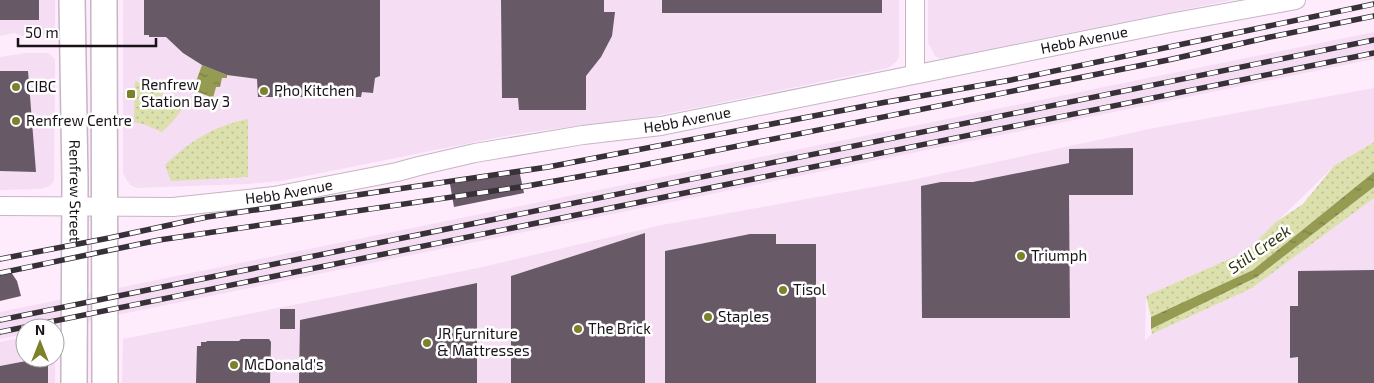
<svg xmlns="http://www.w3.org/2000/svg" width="1374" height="383" viewBox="0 0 1374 383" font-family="'Exo 2',sans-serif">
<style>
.built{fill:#f5ddf3}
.grass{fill:url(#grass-dots)}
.water{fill:url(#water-ripples)}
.building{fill:#685967}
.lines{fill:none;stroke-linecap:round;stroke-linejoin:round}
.street-casing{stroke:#c6b5c5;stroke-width:20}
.secondary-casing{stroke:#c6b5c5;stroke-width:28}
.street{stroke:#fff;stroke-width:18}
.secondary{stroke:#fff;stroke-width:25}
.rail-casing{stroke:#383038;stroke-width:5.5}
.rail{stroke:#fff;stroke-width:4;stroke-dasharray:11;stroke-linecap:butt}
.poi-dot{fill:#7c812c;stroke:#fff;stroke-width:2}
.labels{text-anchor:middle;stroke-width:5;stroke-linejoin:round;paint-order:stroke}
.street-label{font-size:15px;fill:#191319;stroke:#fff}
.poi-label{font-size:15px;fill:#191319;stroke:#fff;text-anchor:start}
.water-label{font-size:16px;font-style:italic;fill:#333615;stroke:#fff}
</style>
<defs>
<pattern id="grass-dots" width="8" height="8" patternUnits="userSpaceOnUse" patternTransform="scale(1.25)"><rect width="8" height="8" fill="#dbe0ac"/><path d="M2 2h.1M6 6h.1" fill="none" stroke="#bbbf93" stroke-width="1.8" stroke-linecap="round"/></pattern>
<pattern id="water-ripples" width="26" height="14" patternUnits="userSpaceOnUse" patternTransform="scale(1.25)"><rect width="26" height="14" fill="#969b52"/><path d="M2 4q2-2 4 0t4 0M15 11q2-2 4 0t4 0" fill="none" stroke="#7a7d43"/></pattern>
</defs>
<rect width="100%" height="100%" fill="#feecfd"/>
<path class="built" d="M0 0H55V30L47 35 25 37 14 33 0 36Z
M123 0H899V57L896 62 888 68 690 109 649 117 538 131 500 137 281 181 246 184 137 188 130 185 125 177 123 173Z
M928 0H1232L948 58H939L935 56 928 43Z
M1374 32V59L53 328H25V334L0 339V312Z
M25 53H48L55 59 54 181 50 186 41 189 0 190V57Z
M1374 88V142L1334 166 1247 251 1146 296 1145 340 1152 334 1252 288 1374 198V383H122L123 339 478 268 662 225 912 180 1149 129Z
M55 331V383H0V342L25 337V358H55Z"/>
<path class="grass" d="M135 81 184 104C180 115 170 124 162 132L146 125 134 122Z
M248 119V177L171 181 165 165C190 141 214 126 248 119Z
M1374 142V172L1253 270 1151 317 1146 296 1247 251 1276 222 1303 204 1334 166Z
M1374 187V198L1252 288 1152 334 1151 329 1257 277Z"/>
<path class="water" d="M202 65 227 75V78H222L220 87H216L213 98 193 90Z
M1374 172V187L1257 277 1151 329V317L1253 270Z"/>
<path class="building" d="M0 0H39V20H0Z
M144 0H380V76L375 78 373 93 362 92 361 97H258L257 79 227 75 202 65 183 53 166 37H149V35H144Z
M501 0H604V12H615L612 36 601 57 586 76V110H519L518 98H502Z
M662 0H882V13H662Z
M0 71H28L36 172 0 171Z
M1133 148V195H1069L1070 318H922L921 186 941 182H973L1069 163V149Z
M519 170 524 193 454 207 450 184Z
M645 233V383H511V276Z
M750 234H776V244H816V383H665V251Z
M9 269 17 281 21 296 0 301V271Z
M1374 270V383H1298V357L1290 358V306H1298V271Z
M477 283V383H299L300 320Z
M280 309H295V329H280Z
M241 339H269L271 342 270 383H196L197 346H201V342H206L207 341H239Z
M42 358H48V383H0V366Z"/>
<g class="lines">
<defs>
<g id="street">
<path d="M915 0V74"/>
<path id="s1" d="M0 206 173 207 274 196 397 172 419 166 475 153 583 135 661 126 1170 23 1296 0"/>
</g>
<g id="secondary">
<path id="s2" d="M72 0 75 181 74 383"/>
<path d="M104 0 105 383"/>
</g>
</defs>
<use href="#street" class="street-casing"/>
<use href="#secondary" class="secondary-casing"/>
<use href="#street" class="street"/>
<use href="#secondary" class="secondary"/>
<defs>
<path id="rail" d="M0 259 109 238 207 217 548 167 881 103 1011 80 1374 4
M0 273 159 240 527 186 633 167 1168 60 1270 37 1374 16
M0 320 1374 40
M0 332 1374 53"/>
</defs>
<use href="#rail" class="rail-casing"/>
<use href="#rail" class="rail"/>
</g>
<g class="poi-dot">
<circle cx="16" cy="87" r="5"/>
<circle cx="264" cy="91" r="5"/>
<rect x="126" y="89" width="10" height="10" rx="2.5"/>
<circle cx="16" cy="121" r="5"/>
<circle cx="1021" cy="256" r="5"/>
<circle cx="783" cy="290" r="5"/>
<circle cx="708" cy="317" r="5"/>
<circle cx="578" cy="329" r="5"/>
<circle cx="427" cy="343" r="5"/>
<circle cx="234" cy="365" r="5"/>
</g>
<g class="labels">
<g class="street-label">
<text dy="5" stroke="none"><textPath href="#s1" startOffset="1100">Hebb Avenue</textPath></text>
<text dy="5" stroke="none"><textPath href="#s1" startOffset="695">Hebb Avenue</textPath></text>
<text dy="5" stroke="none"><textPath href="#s2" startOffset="191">Renfrew Street</textPath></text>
<text dy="5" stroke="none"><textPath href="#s1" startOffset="290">Hebb Avenue</textPath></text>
</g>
<g class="poi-label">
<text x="141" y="90">Renfrew<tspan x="141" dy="17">Station Bay 3</tspan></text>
<text x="26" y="92">CIBC</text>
<text x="274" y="96">Pho Kitchen</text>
<text x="26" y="126">Renfrew Centre</text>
<text x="1031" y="261">Triumph</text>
<text x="793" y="295">Tisol</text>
<text x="718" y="322">Staples</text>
<text x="588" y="334">The Brick</text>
<text x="437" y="339">JR Furniture<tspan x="437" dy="17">&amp; Mattresses</tspan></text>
<text x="244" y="370">McDonald's</text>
</g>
<g class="water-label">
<text transform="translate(1259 249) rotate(-35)" y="6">Still Creek</text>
</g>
</g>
<g transform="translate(40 343)"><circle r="24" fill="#ffffff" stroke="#a3a1a3"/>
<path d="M0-4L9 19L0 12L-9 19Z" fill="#7c812c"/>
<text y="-8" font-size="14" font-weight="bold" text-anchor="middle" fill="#191319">N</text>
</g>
<path d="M18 38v8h138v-8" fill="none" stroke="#191319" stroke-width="2.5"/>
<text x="25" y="38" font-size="15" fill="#191319" stroke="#ffffff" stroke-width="4" paint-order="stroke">50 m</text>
</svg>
